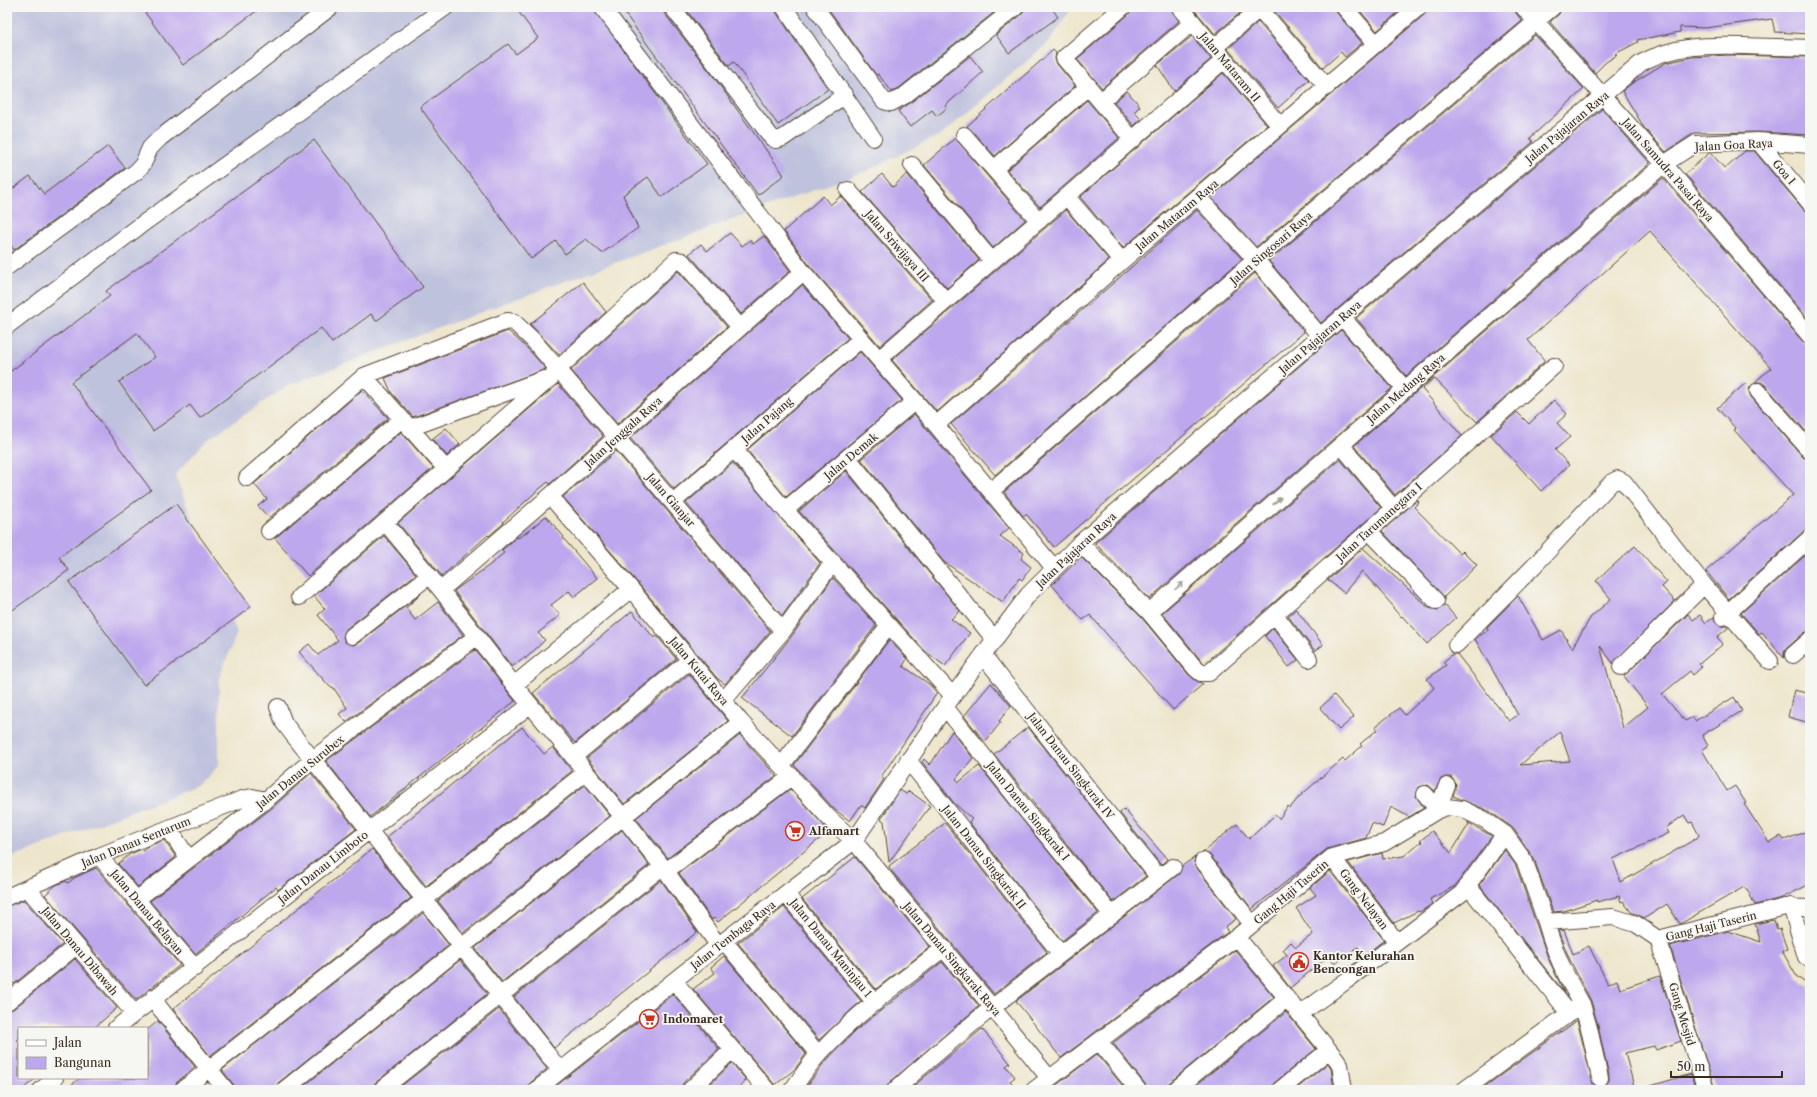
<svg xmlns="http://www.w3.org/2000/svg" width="1817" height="1097" viewBox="0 0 1817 1097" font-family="'Libre Caslon Text',serif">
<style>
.industrial{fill:#bfc2dd}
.building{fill:#bda7ed;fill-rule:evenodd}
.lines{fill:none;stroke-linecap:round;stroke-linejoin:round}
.minor-casing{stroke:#564638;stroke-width:18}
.minor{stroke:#fff;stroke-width:16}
.oneway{fill:#a79f9a}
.labels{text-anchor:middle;stroke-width:3.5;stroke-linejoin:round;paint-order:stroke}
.street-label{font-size:11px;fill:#3b2a1e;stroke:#f6f6f2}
.poi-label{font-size:11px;font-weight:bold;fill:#3b2a1e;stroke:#f6f6f2;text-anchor:start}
</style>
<rect width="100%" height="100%" fill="#f6f6f2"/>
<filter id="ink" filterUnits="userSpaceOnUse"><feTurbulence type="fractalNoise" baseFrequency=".025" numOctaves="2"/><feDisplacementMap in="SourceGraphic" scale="8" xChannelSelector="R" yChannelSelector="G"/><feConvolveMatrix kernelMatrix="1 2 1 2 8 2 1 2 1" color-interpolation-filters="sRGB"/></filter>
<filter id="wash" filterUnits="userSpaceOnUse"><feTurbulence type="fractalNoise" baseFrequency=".012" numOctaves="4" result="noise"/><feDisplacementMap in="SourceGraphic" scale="16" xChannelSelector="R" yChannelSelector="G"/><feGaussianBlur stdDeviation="0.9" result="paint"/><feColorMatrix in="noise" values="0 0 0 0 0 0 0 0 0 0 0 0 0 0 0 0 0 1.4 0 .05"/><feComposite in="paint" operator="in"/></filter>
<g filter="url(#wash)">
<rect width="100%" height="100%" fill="#eee6cc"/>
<path class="industrial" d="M7 7H1072L1050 41 944 133 866 171 505 303 289 385 207 440 175 475 237 633 219 678V765L200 785 7 859Z"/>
<g id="blocks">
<path class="building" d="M141 7H262L183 65Z
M515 7H592L707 164 662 197 648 177 623 195 638 228 602 253 586 239 565 254 556 241 531 259 420 107 508 44 516 54 538 38Z
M620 7H663L664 13 713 76 784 175 758 195Z
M684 7H775L776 12 828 89 778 125 734 62 729 66Z
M827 7H1001L899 88 892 92 878 74 876 75Z
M1025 7H1051L1058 17 1009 53 996 35 1022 14Z
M1132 7H1171L1173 13 1179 21 1102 88 1077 59 1129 14Z
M1192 7H1247L1215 34Z
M1271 7H1335L1337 13 1362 43 1345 57 1341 52 1323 68Z
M1357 7H1404L1377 31Z
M1428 7H1514L1516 13 1522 21 1256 247 1211 197 1425 14Z
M1562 7H1810V34L1775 32 1772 19 1705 28 1680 27V32L1637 40 1638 42 1615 54 1617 55 1606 62 1595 73 1550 22 1559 14Z
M1258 22 1309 80 1278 108 1228 49Z
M1535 35 1584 89 1530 138 1533 142 1321 323 1269 261Z
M1192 36 1211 59 1174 91 1157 65Z
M1053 50 1056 53 1055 59 1057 64 1075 86 995 156 967 126Z
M1729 55 1810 57V135L1759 132 1694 133 1666 152 1645 129 1622 91 1631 84 1665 63 1692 57Z
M970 56 983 72 945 106 947 108 937 116 932 110 910 127 898 111 910 103Z
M1223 73 1267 125 1123 248 1080 197Z
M1127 91 1140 106 1134 112 1141 119 1134 126 1114 102Z
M1087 100 1119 138 1040 207 1007 170Z
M1602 109 1650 163 1406 376 1356 318Z
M955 138 1025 220 993 248 924 165Z
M314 140 423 287 376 321 371 314 332 343 321 328 200 418 190 405 153 431 119 382 155 357 137 333 71 382 151 490 59 557 69 570 7 614V374L110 296 106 291Z
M108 146 125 168 14 250 7 240V193L30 176 44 194Z
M1745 151H1754L1803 209 1810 212V321L1685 174 1709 153H1711L1725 169Z
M882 174 893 187 907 174 979 260 947 288 862 192Z
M1663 178 1803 342 1810 345V436L1765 385 1761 382H1755L1771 368 1650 231 1528 340 1545 361 1477 422 1434 378 1422 389 1462 436 1395 495 1354 446Z
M823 196 830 205 841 196 932 300 880 346 810 266 784 231Z
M1066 210 1109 260 937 412 892 360Z
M1197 210 1242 259 995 475 951 424Z
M730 233 742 246 750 240 753 244 764 236 790 271 741 314 689 254 701 244 707 251Z
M678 271 727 327 617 424 571 370Z
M1255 273 1304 332 1054 547 1026 514 1023 516 1004 492Z
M583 282 606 312 559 355 530 324Z
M802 285 848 338 674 489 630 438Z
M1341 330 1392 388 1149 599 1095 543Z
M508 331 526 347 546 369 413 417 391 392 385 378Z
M860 352 902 400 786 497 747 450Z
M1746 383 1750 387 1749 392 1751 397 1803 457 1810 460V529L1804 531 1729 599 1706 571 1793 495 1734 430 1736 429 1717 408Z
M558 384 603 436 550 484 548 482 537 491 503 522 504 523 489 536 488 535 442 576 398 523Z
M362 390 388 418 269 518 258 506 267 499 254 484Z
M1554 400 1567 414 1557 423 1570 437 1555 450 1569 465 1541 491 1491 435 1517 412 1529 424Z
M914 414 1009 528 1000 536 1024 553 1021 559 1031 567 1022 580 1019 578 1003 602 944 562 861 459Z
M446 428 460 444 447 456 432 439Z
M401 432 433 468 308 576 275 538Z
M616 451 770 631 725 684 717 678 638 583 563 497Z
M1340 459 1381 508 1204 664 1162 613Z
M733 463 820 563 782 616 686 503Z
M846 471 960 611 951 619 970 633 945 666 925 651 799 511Z
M1417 500 1419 502 1414 507 1460 554 1463 551 1477 565 1444 597 1382 531Z
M176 504 251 607 144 685 69 582Z
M546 516 564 537 563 538 597 578 574 597 569 591 551 605 560 615 538 633 545 640 525 659 524 657 512 667 454 591 491 564 504 553 502 550 517 537 518 538 527 532Z
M384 536 416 574 346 629 343 637 345 642 353 645 358 643 421 594 406 608 415 620 438 602 463 635 346 722 339 714 347 708 333 687H330L299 652 309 644 318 655 338 640 318 615 325 609 314 596Z
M1635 546 1667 582 1662 587 1675 601 1613 663 1600 646 1623 728 1648 707 1624 676 1688 614 1693 620 1700 615 1706 623 1714 617 1716 623 1720 626H1727L1728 628 1717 637 1723 644 1699 664 1702 667 1693 675 1690 671 1662 694 1685 721 1693 717 1695 721 1734 697 1742 711 1702 735 1708 746 1702 750 1727 791 1735 786 1746 803 1744 804 1769 842 1781 836 1784 840 1810 830V884L1782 898 1755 905 1747 889H1745L1744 887 1680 924 1667 904 1645 918 1631 912 1623 901 1621 902 1619 896 1597 902V900L1564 911 1553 912 1534 859 1513 828 1489 811 1453 796 1456 784 1451 777H1446L1441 779 1435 791 1428 785 1419 787 1416 796 1424 808 1409 817 1391 807 1383 827 1372 823 1366 838 1327 849 1252 909 1210 855 1203 852 1237 824 1249 839 1275 815 1279 819 1288 806 1290 808 1299 797 1331 769 1343 759 1345 761 1362 746 1360 744 1377 730 1375 727 1399 708 1405 715 1434 688 1427 679 1446 665 1443 662 1453 654H1457L1509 721 1518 715 1475 639 1488 630 1487 627 1518 596 1543 640 1561 630 1572 648 1591 617 1611 599 1596 581ZM1560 732 1570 761 1520 765ZM1684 815 1689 823 1692 822 1699 835 1697 838 1621 882 1613 859 1669 833 1666 828Z
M1363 548 1429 608 1438 610 1445 605 1456 618 1427 644 1402 616 1401 617 1392 607 1393 606 1362 571 1344 593 1328 580Z
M1810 551V631L1804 633 1787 648 1784 652V658L1762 632 1759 634 1741 613Z
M1081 557 1142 618 1188 674 1195 680 1203 684 1173 710 1090 615 1083 620 1052 585Z
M833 578 876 625 792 736 742 698 791 637Z
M1296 609 1323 645 1315 651 1288 616Z
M632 611 654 638 657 636 676 659 575 743 533 693Z
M1273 628 1298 660 1289 667 1265 636Z
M889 640 907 659 903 666 929 684 937 693 881 777 884 779 865 808 861 805 850 821 834 809 794 765Z
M475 650 515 701 370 817 326 761Z
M689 674 728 721 624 804 587 758Z
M991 683 1011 706 999 721 1001 722 985 742 964 716Z
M1794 690 1810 694V723L1788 717Z
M1334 695 1354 717 1339 730 1320 708Z
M522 727 544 754 553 747 572 771 426 886 387 837Z
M1028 727 1146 876 1113 902 994 754Z
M952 731 973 758 956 779 959 782 979 766 1098 913 1062 941 969 822 972 819 954 803 922 762 924 759 930 765Z
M740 735 776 776 668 858 636 818Z
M311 773 356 829 278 890 276 887 195 954 150 901 272 808Z
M585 785 610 816 463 933 438 901Z
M790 789 829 831 718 922 714 918 712 920 679 873Z
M900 790 906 794 909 791 930 806 889 862 884 821 881 819Z
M1124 809 1167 859 1161 865 1120 813Z
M1467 822 1492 836 1455 886 1430 899 1432 904 1423 910 1419 912 1418 911 1394 923 1348 862 1382 853 1383 859 1404 856 1419 843 1422 842 1420 841 1432 831 1451 853 1469 824Z
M945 823 1047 952 994 994 890 869 889 866Z
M622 830 649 865 502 982 475 948Z
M164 840 176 857 138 887 118 864 130 854 142 849 143 851 146 847Z
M372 849 411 898 210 1056 173 1009Z
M1505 850 1516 866 1548 958 1564 992 1479 885Z
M855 857 930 947 876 989 802 899Z
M1195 857 1194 862 1196 867 1236 919 1225 927 1228 932 1061 1058 1016 1001 1179 874 1182 866Z
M96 868 180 965 136 1000 45 895 56 885 66 881 68 883 74 878Z
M1330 871 1384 940 1365 955 1358 947 1335 964 1329 956 1290 988 1273 966 1287 955 1283 950 1291 942 1296 947 1313 934 1296 908 1316 895 1310 888Z
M661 880 697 932 554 1048 514 997Z
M24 900 63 944 14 984 7 975V906Z
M784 907 861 1001 819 1040 738 943Z
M423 913 449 945 278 1083 275 1090H235L233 1084 222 1070Z
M1774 920 1777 930 1780 929 1787 949 1782 951 1797 977 1810 986V1079L1805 1090H1715L1670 946 1728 931 1761 942 1755 924Z
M1564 930 1573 954 1589 946 1608 984 1617 980 1620 989 1660 976 1681 1041 1656 1050 1654 1046 1625 1053 1635 1090H1480L1575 1022 1577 1020 1593 1084 1602 1087 1609 1081V1076L1598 1026 1591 1001 1570 960 1558 931Z
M1235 950 1274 997 1169 1083 1166 1090H1147L1145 1084 1113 1043Z
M724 956 806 1054 795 1069 775 1085 693 989 715 973 711 967Z
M75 959 117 1008 94 1028H19V1038L17 1040 19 1042V1078H36L22 1090H7V1011L13 1009Z
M460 960 487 994 375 1083 372 1090H299Z
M942 962 979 1006 889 1083 886 1090H804L823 1064 855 1031Z
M673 994 719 1049 683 1083 681 1090H551Z
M499 1009 547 1069 530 1083 527 1090H396Z
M1286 1012 1316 1049 1274 1083 1271 1090H1190Z
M158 1021 195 1067 176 1083 173 1090H65L80 1078H147V1030Z
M982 1029 1010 1063 1006 1066 1015 1077 1010 1081 1013 1084 1005 1090H909Z
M1097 1054 1126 1090H1050Z
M732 1063 746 1080 738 1090H704Z
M1328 1063 1331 1068 1334 1090H1295Z
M1691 1074 1695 1088 1687 1090H1647V1087Z"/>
</g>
</g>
<g filter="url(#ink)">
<use href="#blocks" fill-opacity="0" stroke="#564638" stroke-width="1"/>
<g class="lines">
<defs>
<path id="minor" d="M602 7 803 272 936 425 1054 568
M672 7 772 138 776 140 783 138 845 95
M784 7 873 138
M815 7 884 101 891 103 904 96 1016 7
M1123 7 1064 58 1133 140
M1180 7 1280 126
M1344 7 1376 44
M1523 7 1664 164 1810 336
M1259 8 1327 87
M1214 48 1261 7
M1101 101 1193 22
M964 135 1039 221
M1758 141 1810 203
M912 165 992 261
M994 169 1089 86
M848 190 946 301
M1067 197 1122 261
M1198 197 1256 260 1320 336
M7 267 137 171 143 164 150 148 160 138 331 7
M1342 317 1405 389
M7 326 141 225 446 7
M879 359 1224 60
M364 376 446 469
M1758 391 1810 451
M936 425 1122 261 1419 7
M410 428 544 379
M1341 445 1394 509
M734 449 785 510 953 696
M848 458 995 640
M247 478 364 376 507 321 514 322 533 340 783 631
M991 491 1240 273 1553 7
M550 496 631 589 741 722 829 818 854 841 992 1007 1049 1078
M673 502 861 339
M785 510 915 401
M385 522 441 590 514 685 623 817 666 871 718 945
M269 531 402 419
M1369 531 1436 601
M1080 543 1149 612 1195 668 1201 673H1209L1554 366
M441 590 550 496 803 272
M299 597 553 376 558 369 676 260 682 261 740 327
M1149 612 1664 164 1695 144 1758 141 1810 145
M1275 615 1309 659
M1723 617 1810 538
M352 636 429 576
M1456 645 1534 566 1612 482 1618 479 1624 482 1704 585
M983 655 1159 878
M1793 655 1810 640
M1621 667 1704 585 1770 661
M514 685 631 589
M723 701 783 631 833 562
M278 707 284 723 294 736 560 1070
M945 707 1029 814 1112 915
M573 757 690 660
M908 760 1060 953
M782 765 888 626
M1425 794 1438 810
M1438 807 1447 786
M169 829 188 858
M99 856 195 968
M1332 857 1396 941
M1203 861 1252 924
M666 871 792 776
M1468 886 1569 1013
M27 888 134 1013
M786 894 875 1003
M7 897 99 856 242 799 252 797 266 800
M136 900 266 800 313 759 476 637
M1791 906 1806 957
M1237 937 1337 1060 1340 1065 1344 1090
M1658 939 1706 1090
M724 941 818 1054
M674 981 767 1090
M154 997 159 1007 226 1090
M7 1002 76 946
M1582 1004 1589 1028 1600 1078
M1300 1014 1346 981 1462 893 1505 834
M116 1028 530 705
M1099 1041 1138 1090
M41 1090 55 1078
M182 1090 585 773
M284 1090 741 722
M381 1090 662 867
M536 1090 724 941 854 841 945 707 983 655 1028 595 1080 543 1320 336 1641 63C1674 45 1706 45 1743 46 1765 47 1788 47 1810 48
M690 1090 732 1050
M792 1090C801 1078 809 1064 820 1053 856 1013 902 981 944 948
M895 1090C983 1010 1080 941 1173 867
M1034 1090 1237 937 1332 857 1384 843 1438 810 1447 807 1462 809 1485 820 1505 834 1525 862 1546 922 1613 917 1636 924 1658 939 1785 907 1810 908
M1175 1090 1285 1000
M1280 1090 1329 1050
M1464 1090 1582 1004C1565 975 1555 954 1546 922"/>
</defs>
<use href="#minor" class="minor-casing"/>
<use href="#minor" class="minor"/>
</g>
<defs><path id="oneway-solid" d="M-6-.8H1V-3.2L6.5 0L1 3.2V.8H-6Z"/></defs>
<g class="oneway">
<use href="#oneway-solid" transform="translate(1277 501) rotate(-41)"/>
<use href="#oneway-solid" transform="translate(1179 586) rotate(-41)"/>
</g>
</g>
<defs>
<symbol id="supermarket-ring" viewBox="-11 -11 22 22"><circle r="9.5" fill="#f6f6f2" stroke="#c8321e" stroke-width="1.5"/><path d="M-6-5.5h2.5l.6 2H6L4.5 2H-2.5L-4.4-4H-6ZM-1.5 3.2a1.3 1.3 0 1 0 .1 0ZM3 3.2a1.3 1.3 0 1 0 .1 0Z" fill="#c8321e"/></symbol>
<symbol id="civic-ring" viewBox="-11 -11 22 22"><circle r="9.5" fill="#f6f6f2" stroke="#c8321e" stroke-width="1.5"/><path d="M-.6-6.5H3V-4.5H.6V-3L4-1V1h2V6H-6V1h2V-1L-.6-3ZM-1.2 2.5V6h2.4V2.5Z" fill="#c8321e"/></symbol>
</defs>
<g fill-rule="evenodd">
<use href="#supermarket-ring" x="784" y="820" width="22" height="22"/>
<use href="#civic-ring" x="1288" y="951" width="22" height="22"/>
<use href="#supermarket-ring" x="638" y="1008" width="22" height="22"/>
</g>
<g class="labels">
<g class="street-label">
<text transform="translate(1230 67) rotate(50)" y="4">Jalan Mataram II</text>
<text transform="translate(1567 127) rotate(-40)" y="4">Jalan Pajajaran Raya</text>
<text transform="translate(1734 145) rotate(-3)" y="4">Jalan Goa Raya</text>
<text transform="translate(1668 170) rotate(49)" y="4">Jalan Samudra Pasai Raya</text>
<text transform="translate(1784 172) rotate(50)" y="4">Goa I</text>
<text transform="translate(1177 215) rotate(-40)" y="4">Jalan Mataram Raya</text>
<text transform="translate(897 246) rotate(49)" y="4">Jalan Sriwijaya III</text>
<text transform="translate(1271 248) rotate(-41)" y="4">Jalan Singosari Raya</text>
<text transform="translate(1320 337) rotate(-41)" y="4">Jalan Pajajaran Raya</text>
<text transform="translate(1406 388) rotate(-41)" y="4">Jalan Medang Raya</text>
<text transform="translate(767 420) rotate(-41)" y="4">Jalan Pajang</text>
<text transform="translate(623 432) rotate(-42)" y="4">Jalan Jenggala Raya</text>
<text transform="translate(851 456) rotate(-40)" y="4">Jalan Demak</text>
<text transform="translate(671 500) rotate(49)" y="4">Jalan Gianjar</text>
<text transform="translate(1379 522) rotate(-42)" y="4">Jalan Tarumanegara I</text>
<text transform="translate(1076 550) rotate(-43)" y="4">Jalan Pajajaran Raya</text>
<text transform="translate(699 671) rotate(50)" y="4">Jalan Kutai Raya</text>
<text transform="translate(1071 766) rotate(52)" y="4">Jalan Danau Singkarak IV</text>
<text transform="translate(300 772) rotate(-39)" y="4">Jalan Danau Surubex</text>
<text transform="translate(1028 811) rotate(51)" y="4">Jalan Danau Singkarak I</text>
<text transform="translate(136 842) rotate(-22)" y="4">Jalan Danau Sentarum</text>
<text transform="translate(984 857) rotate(52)" y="4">Jalan Danau Singkarak II</text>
<text transform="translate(323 867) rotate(-38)" y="4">Jalan Danau Limboto</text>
<text transform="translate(1291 892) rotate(-40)" y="4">Gang Haji Taserin</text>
<text transform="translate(1364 899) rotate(53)" y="4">Gang Nelayan</text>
<text transform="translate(147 912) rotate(50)" y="4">Jalan Danau Belayan</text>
<text transform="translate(1711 926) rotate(-14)" y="4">Gang Haji Taserin</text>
<text transform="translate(733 935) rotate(-38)" y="4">Jalan Tembaga Raya</text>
<text transform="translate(831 948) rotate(51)" y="4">Jalan Danau Maninjau 1</text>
<text transform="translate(80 951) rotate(50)" y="4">Jalan Danau Dibawah</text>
<text transform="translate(952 959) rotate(50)" y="4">Jalan Danau Singkarak Raya</text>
<text transform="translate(1682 1014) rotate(73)" y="4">Gang Mesjid</text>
</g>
<g class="poi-label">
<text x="809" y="835">Alfamart</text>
<text x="1313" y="960">Kantor Kelurahan<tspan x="1313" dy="13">Bencongan</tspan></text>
<text x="663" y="1023">Indomaret</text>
</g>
</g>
<rect width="1817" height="1097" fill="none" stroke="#f6f6f2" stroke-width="24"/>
<rect x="18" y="1027" width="130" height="52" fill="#f6f6f2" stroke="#aba49d"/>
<rect x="26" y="1040" width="20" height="6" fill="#ffffff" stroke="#aba49d"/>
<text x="54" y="1047" font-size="12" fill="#3b2a1e">Jalan</text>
<rect x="26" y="1057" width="20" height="12" fill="#bda7ed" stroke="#aba49d"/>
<text x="54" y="1067" font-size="12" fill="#3b2a1e">Bangunan</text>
<path d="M1671 1071v6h111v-6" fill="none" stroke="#3b2a1e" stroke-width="2"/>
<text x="1677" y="1071" font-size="12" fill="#3b2a1e" stroke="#f6f6f2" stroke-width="3" paint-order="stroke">50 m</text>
</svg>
